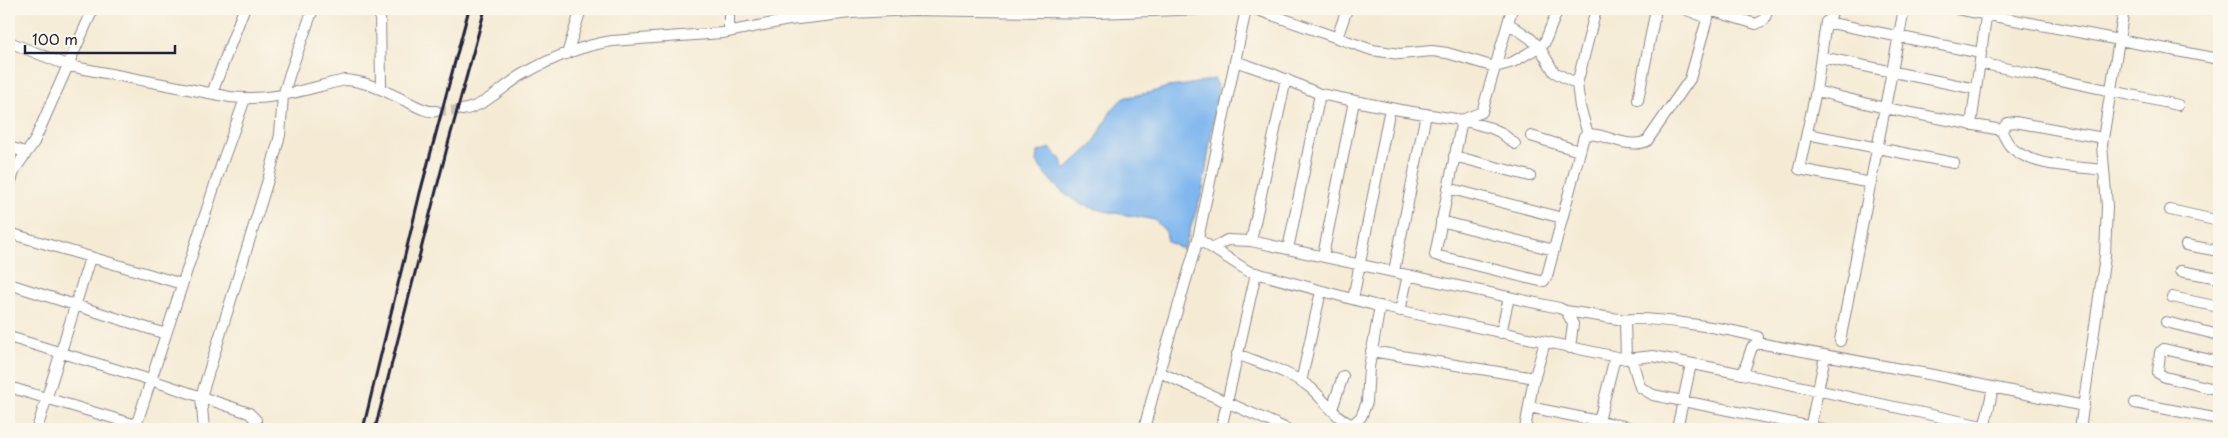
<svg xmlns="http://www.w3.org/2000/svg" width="2228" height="438" viewBox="0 0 2228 438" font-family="'Playpen Sans',sans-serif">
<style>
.water{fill:#80b7ef;stroke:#516c95}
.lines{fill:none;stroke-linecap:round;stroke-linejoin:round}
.minor-tunnel{stroke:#cbc3b6;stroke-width:10;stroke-dasharray:10 5;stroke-linecap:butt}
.minor-casing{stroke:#8c8688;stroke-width:12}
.minor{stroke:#fff;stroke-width:10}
.rail{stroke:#22223b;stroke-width:3}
</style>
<rect width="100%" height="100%" fill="#fbf7ec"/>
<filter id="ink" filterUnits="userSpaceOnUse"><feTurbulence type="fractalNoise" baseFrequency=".02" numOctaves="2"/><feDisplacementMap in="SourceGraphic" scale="10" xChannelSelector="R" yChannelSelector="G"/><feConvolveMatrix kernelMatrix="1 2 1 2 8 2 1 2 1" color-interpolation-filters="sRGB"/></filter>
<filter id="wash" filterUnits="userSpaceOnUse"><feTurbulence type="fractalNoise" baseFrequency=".0096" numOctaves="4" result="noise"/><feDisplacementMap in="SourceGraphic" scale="20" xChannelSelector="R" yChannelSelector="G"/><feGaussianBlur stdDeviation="1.12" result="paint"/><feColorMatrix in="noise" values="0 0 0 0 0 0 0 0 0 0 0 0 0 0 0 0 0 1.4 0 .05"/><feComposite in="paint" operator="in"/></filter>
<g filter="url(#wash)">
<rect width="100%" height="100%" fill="#f5ebd5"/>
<path class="water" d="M1215 79 1218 89 1203 189 1184 249 1168 242 1166 232 1155 220C1101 209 1070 214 1037 162L1038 152 1050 148 1060 158 1065 170 1094 143 1111 111 1123 98 1152 92 1168 87 1186 85Z"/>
</g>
<g filter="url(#ink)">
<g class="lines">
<path class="minor-tunnel" d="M436 111 462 110"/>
<defs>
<path id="minor" d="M380 9 381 89
M1255 9 1372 50 1400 54 1432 51 1447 53 1495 67 1513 62 1544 44 1558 9
M1512 9 1482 112 1462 120 1435 255 1540 281H1544L1547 276 1584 136C1597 128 1626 151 1647 141L1690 79 1710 9
M1684 9 1708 18
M1833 9 1830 19 1826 22 1816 91 1799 169 1871 183
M1957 9 2219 59
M1710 10 1756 24 1764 20 1768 9
M1826 22 1981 53
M1508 23 1530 38 1540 48 1554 72 1577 84
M729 32V9
M1337 38 1347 9
M9 42 69 66 230 97C272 102 305 89 345 80 367 81 387 92 406 101 415 105 426 113 436 111
M567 54 581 9
M1821 57 1976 89
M1235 61 1273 74 1320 94 1400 110 1462 120 1491 128 1500 132 1515 144
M1980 63 2178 105
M1816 91 1885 108 2001 130C2004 136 2007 143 2011 147 2033 168 2075 166 2103 170
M212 93 244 9
M1638 100 1656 9
M462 110C486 106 502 87 522 75 549 59 581 46 612 41L722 33 789 20 851 13 913 10 1097 13 1204 9
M1971 125 1987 10
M2001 130 2008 123 2015 122 2103 138
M1588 134 1580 107 1577 84 1596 9
M1807 134 1954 163
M1531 136 1579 151
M9 147 25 152
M1454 156 1530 176
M9 187 15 169 34 142 93 9
M1448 188 1562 218
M2170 210 2219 221
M1441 221 1554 250
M9 233 182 284
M1198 239 1248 271 1256 273 1374 305 1626 359 1653 356 1743 374 1752 347 1757 344H1764L1933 375 2084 406
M1251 241 1286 79
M2186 245 2219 251
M1213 248 1227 240 1251 241 1559 308 1566 311 1573 324 1570 348
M1288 249 1320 94
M1323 256 1354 101
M1394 271 1426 114
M2180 271 2219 278
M9 284 166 334
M2172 297 2219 307
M1353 299 1390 108
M1400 311 1408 275
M1566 311 1625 320C1645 315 1736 330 1758 337
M1625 320 1626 359
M2166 322 2219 335
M1501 333 1509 297
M9 337 151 380 249 413 256 420 255 429
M1840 341 1904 9
M1371 351 1535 378
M1237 354C1262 364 1291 372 1312 389 1323 399 1340 423 1353 424L1361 417 1367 402 1369 367 1380 306
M1632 360 1640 387 1653 395 1823 429
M2219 362 2164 349 2160 352 2158 373 2165 377 2219 390
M1159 372 1287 429
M1743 374 1996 429
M1301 382 1321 291
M9 387 136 425
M2135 403 2219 419
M1529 407 1638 429
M1332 409 1343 376
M37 429 90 258
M135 429 222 163 245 99
M204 429 201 397 268 180 280 135 283 96 290 73 313 9
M1144 429 1159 372 1198 239 1246 9
M1221 429 1256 273
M1525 429 1533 383 1545 342
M1597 429 1615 357
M1677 429 1691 364
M1810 429 1825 356
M1984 429 1993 388
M2080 429 2105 256 2107 206 2102 145 2124 9"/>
</defs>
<use href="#minor" class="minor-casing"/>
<use href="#minor" class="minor"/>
<path class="rail" d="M363 429 420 193 469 9
M375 429 448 144 485 9"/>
</g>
</g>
<rect width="2228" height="438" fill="none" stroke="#fbf7ec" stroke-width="30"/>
<path d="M25 45v8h150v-8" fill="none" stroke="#22223b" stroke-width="2.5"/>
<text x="32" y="45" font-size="15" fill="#22223b" stroke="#fbf7ec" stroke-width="4" paint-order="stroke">100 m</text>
</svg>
